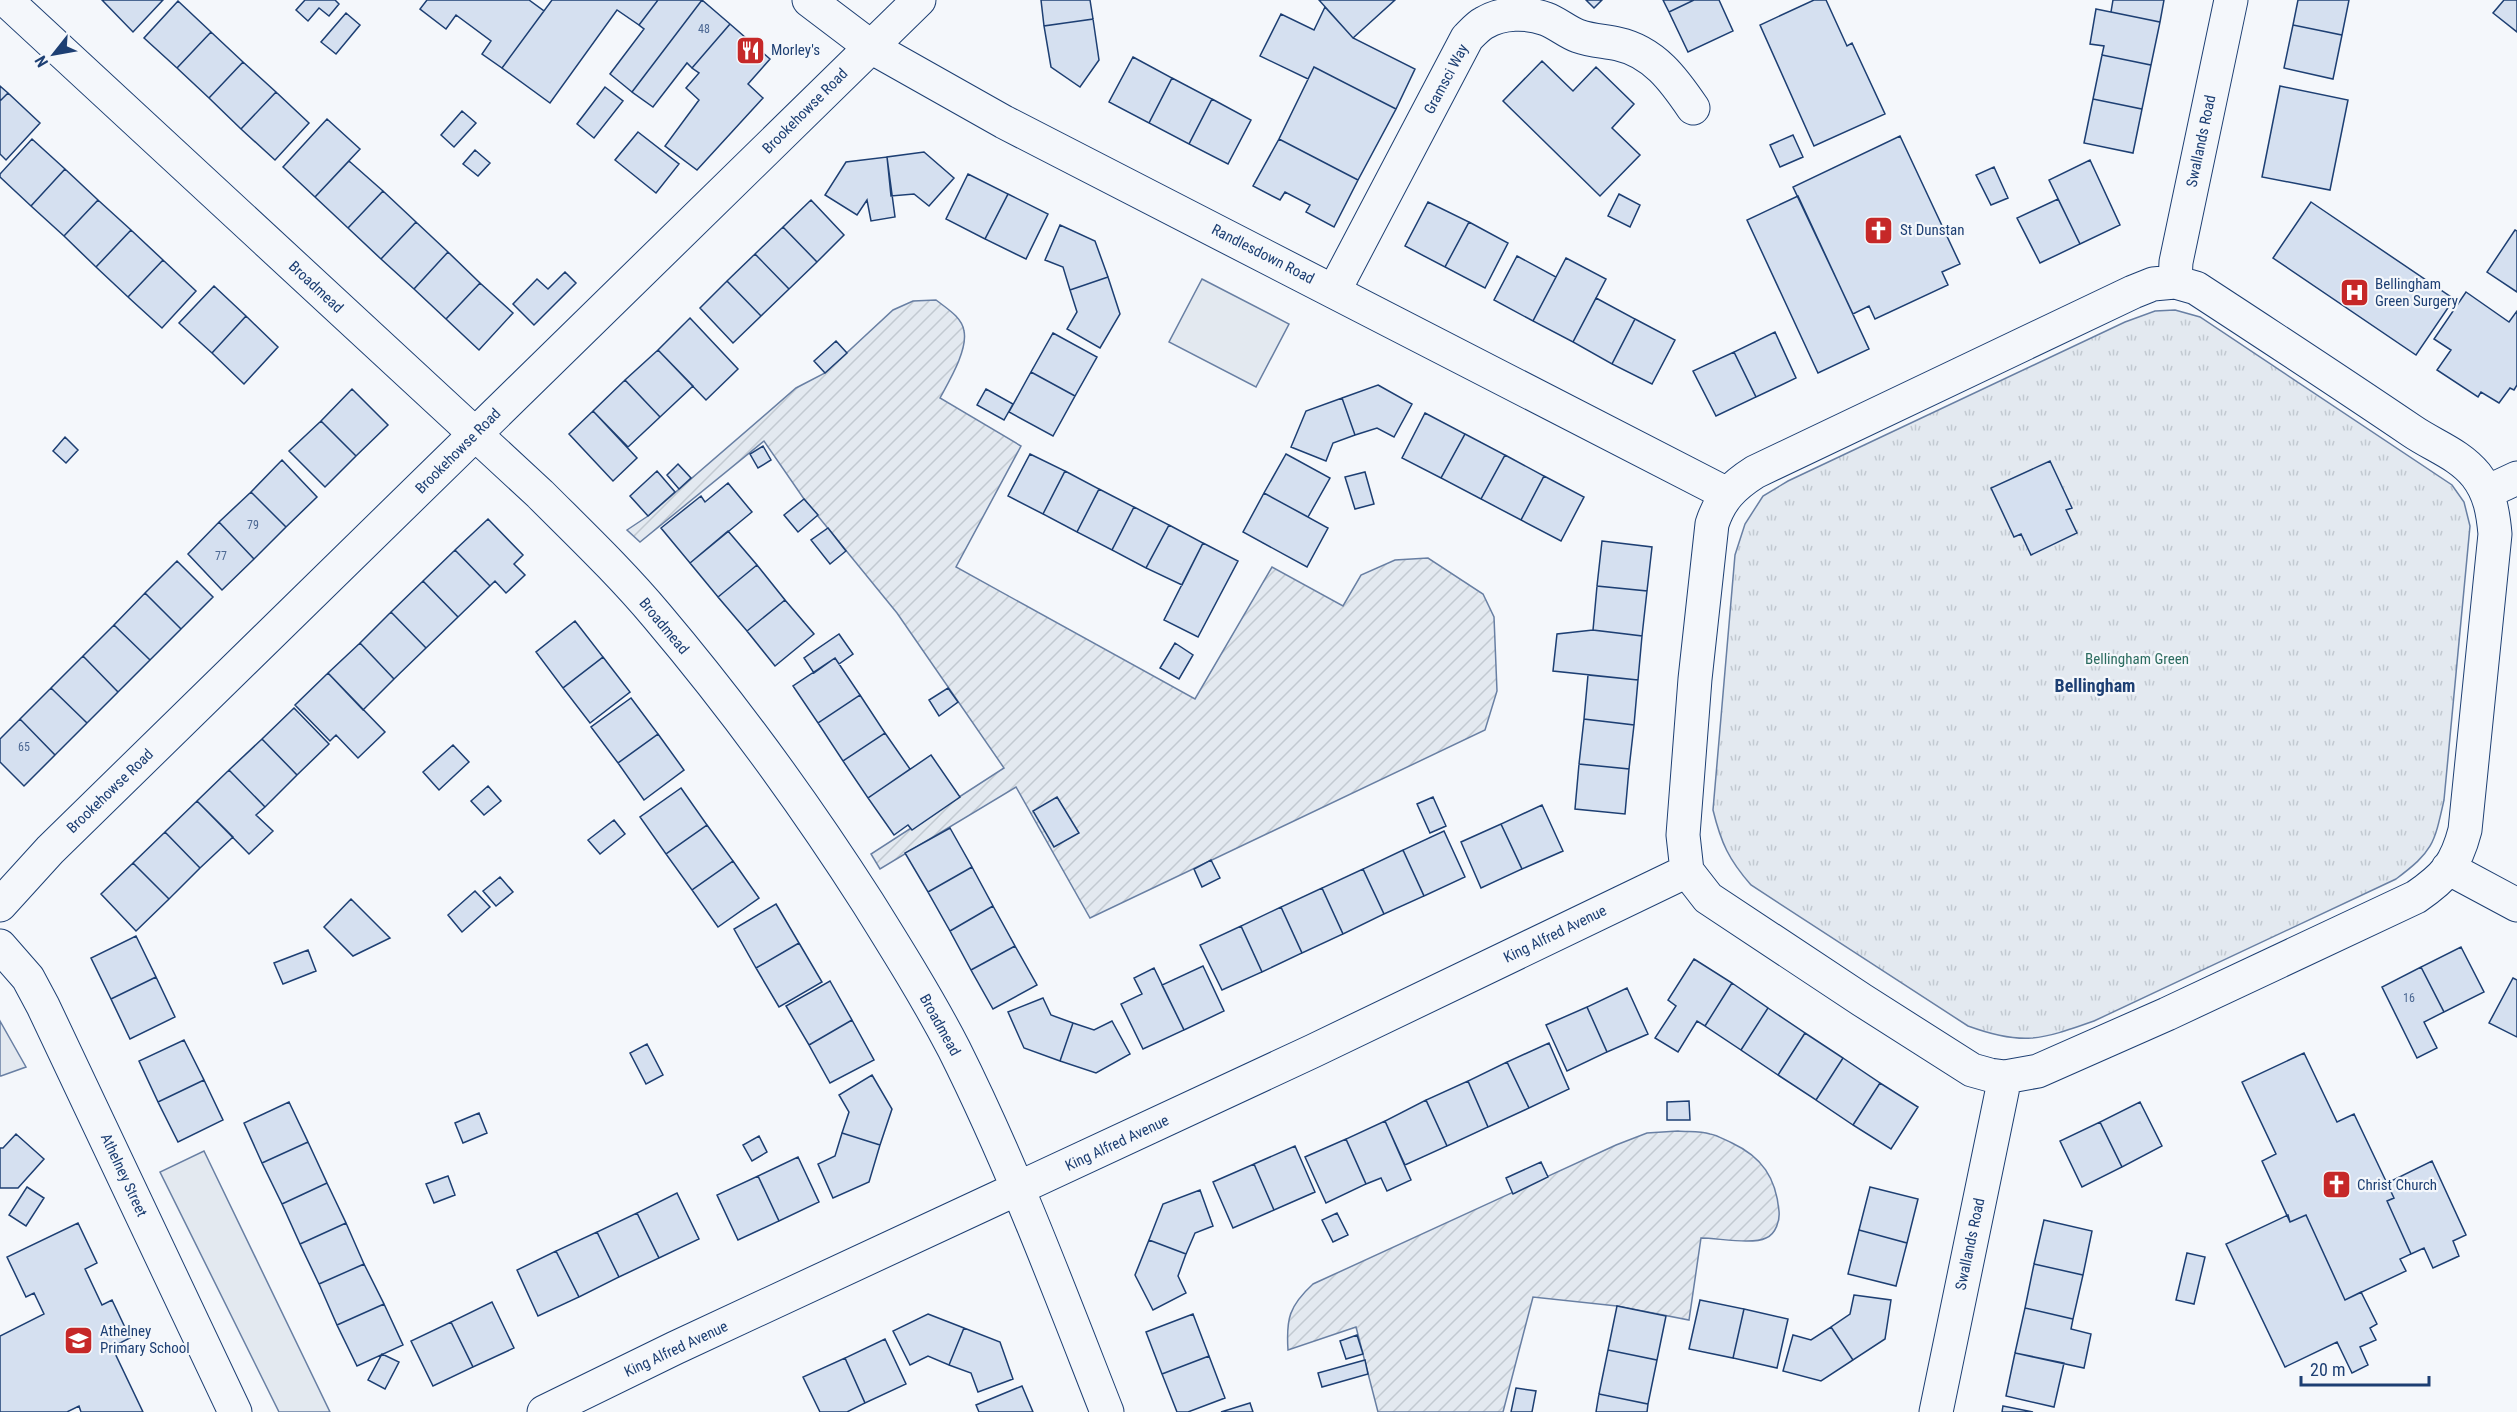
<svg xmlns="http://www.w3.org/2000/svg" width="2517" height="1412" viewBox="0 0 2517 1412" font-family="'Roboto Condensed',sans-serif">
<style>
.grass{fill:#e3e9f0;stroke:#687fa3;stroke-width:1.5}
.park{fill:url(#park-tufts);stroke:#687fa3;stroke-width:1.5}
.garden{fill:url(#garden-furrows);stroke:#687fa3;stroke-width:1.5}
.building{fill:#d5e0f0;stroke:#1d3f73;stroke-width:1.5}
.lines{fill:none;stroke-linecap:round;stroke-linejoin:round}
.minor-casing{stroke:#1d3f73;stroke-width:35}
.minor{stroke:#f4f7fb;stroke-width:33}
.labels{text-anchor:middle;stroke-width:4.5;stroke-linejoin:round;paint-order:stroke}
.number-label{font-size:12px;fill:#4b6792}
.poi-label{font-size:15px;fill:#1d3f73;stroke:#f4f7fb;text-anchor:start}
.street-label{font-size:15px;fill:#1d3f73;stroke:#f4f7fb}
.park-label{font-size:15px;fill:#2c6c60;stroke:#f4f7fb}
.quarter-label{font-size:18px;font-weight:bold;fill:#1d3f73;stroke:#f4f7fb}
</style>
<defs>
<pattern id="park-tufts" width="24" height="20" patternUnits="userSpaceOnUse" patternTransform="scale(1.5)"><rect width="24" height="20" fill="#e3e9f0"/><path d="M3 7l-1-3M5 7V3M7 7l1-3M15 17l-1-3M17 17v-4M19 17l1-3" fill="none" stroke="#c2c9d1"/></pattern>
<pattern id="garden-furrows" width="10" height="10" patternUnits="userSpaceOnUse" patternTransform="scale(1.5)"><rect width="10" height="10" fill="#e3e9f0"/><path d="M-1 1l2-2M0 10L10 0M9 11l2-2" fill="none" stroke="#c2c9d1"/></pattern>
</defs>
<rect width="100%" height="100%" fill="#f4f7fb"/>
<path class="grass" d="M1202 279 1289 324 1256 387 1169 342Z
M0 1021 26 1067 1 1076H0Z
M204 1151 330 1412H279L160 1172Z"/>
<path class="park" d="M2175 310 2200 317 2452 485 2464 502 2470 526 2444 800C2434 845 2433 851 2396 879L2094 1021C2040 1040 2023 1046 1968 1026L1751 885C1729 860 1721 843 1713 810L1735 555 1745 524 1763 496 1788 481 2125 322 2155 311Z"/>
<path class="garden" d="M936 300C946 308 962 317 964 331 968 350 949 381 940 398L1021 446 956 567 1195 699 1272 567 1343 606 1361 575 1395 560 1428 558 1483 594 1494 617 1497 691 1485 730 1090 918 1016 787 880 869 871 854 1004 768 897 613 804 499 764 441 640 542 627 530 648 516 796 388 825 373 893 310 913 301Z
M1678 1131C1688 1132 1700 1131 1710 1134 1717 1135 1725 1140 1732 1143 1762 1157 1776 1178 1779 1211 1780 1220 1776 1234 1766 1238 1752 1245 1718 1238 1701 1238L1689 1320 1617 1306 1533 1297 1503 1412H1378L1356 1327 1288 1350C1286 1319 1289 1306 1313 1284L1616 1145 1647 1133Z"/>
<path class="building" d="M102 0H163L133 32Z
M305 0H335L339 4 329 16 319 8 308 21 296 10Z
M427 0H529L544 11 502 68 482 54 491 41 456 15 446 29 420 9Z
M552 0H658L639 25 617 10 550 103 502 68Z
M658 0H702L632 92 610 74 644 29 639 25Z
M702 0 730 24 692 68 687 63 653 107 632 92Z
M1041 0H1090L1093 19 1044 26Z
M1319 0H1395L1353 38Z
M1586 0H1602L1594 8Z
M1663 0H1694L1669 12Z
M1694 0H1719L1733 31 1688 52 1669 12Z
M1814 0H1826L1847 46 1852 43 1885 114 1814 146 1760 25Z
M2113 0H2164L2160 22 2111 12Z
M2298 0H2349L2342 35 2293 25Z
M2504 0H2517V32L2493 13Z
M178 1 211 32 177 68 144 38Z
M1325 7 1353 38 1415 69 1396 109 1314 67 1308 79 1260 56 1281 14 1314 30Z
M2096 9 2160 22 2151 65 2102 55 2104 46 2090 44Z
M346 13 360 25 336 54 321 42Z
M1093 19 1099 60 1080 87 1051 67 1044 26Z
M730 24 770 59 748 84 763 98 697 170 665 146 699 100 686 88 699 73 692 68Z
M2293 25 2342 35 2333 79 2284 68Z
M211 32 243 62 209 98 177 68Z
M2102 55 2151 65 2142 109 2093 99Z
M1133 57 1172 78 1149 123 1109 102Z
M1542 61 1573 91 1596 67 1634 104 1612 128 1640 155 1600 196 1503 101Z
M243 62 276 92 241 129 209 98Z
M1314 67 1396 109 1358 180 1279 139Z
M1172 78 1212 99 1189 144 1149 123Z
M0 86 8 93 0 101Z
M2280 86 2348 100 2330 190 2262 177Z
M605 87 623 101 594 138 577 124Z
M276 92 309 123 275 160 241 129Z
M8 93 40 123 6 160 0 154V101Z
M1212 99 1251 120 1228 164 1189 144Z
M2093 99 2142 109 2133 153 2084 143Z
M462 111 476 123 454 147 441 135Z
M327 119 360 149 315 197 283 167Z
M638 132 679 164 656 193 615 160Z
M1793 135 1803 157 1780 167 1770 145Z
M1900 136 1960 264 1942 272 1948 285 1875 319 1869 306 1853 314 1793 187Z
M32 139 65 169 31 206 0 177V174Z
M1279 139 1358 180 1334 227 1306 212 1310 205 1285 192 1280 200 1253 186Z
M475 150 490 163 478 176 463 164Z
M924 152 954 178 929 206 914 194 891 196 887 157Z
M887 157 895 217 871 221 867 200 857 215 825 195 846 162Z
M2090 160 2120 225 2080 244 2049 180Z
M349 161 383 191 348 228 315 197Z
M1994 167 2008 198 1991 205 1976 175Z
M65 169 98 200 64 236 31 206Z
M968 174 1008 194 985 239 946 219Z
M383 191 416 222 381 259 348 228Z
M1008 194 1048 214 1026 259 985 239Z
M1619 194 1640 205 1630 227 1608 216Z
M1798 196 1869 349 1818 373 1747 220Z
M2058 199 2080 244 2040 263 2017 218Z
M98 200 131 230 96 267 64 236Z
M811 200 844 235 817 262 783 227Z
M1428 202 1469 222 1445 267 1405 246Z
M2311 202 2454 299 2416 355 2273 258Z
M416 222 448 252 414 289 381 259Z
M1469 222 1508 243 1485 288 1445 267Z
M1060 225 1095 241 1108 277 1070 290 1063 267 1045 260Z
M783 227 817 262 789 289 755 254Z
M131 230 163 260 128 297 96 267Z
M2515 230 2517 231V292L2487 272Z
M448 252 480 283 446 319 414 289Z
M755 254 789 289 761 316 727 281Z
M1517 256 1556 277 1533 321 1494 300Z
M1566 258 1606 279 1573 342 1533 321Z
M163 260 196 291 162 328 128 297Z
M565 272 576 283 534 325 513 304 537 279 548 289Z
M1108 277 1120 314 1100 348 1067 329 1077 312 1070 290Z
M727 281 761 316 733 343 700 308Z
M480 283 513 313 479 350 446 319Z
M214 286 246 316 212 353 179 323Z
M2466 292 2509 322 2517 311V385L2514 390 2510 388 2499 403 2481 392 2478 397 2437 370 2451 350 2434 339Z
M1596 298 1635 319 1612 364 1573 342Z
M246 316 278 347 244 384 212 353Z
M690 318 738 369 706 400 658 350Z
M1635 319 1675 340 1652 384 1612 364Z
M1775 332 1796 378 1756 397 1734 352Z
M1053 333 1097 357 1075 396 1031 372Z
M836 341 847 353 825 373 814 361Z
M658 350 693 386 660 417 625 380Z
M1734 352 1756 397 1716 416 1693 371Z
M1031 372 1075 396 1053 436 1009 412Z
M625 380 660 417 628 447 593 411Z
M1378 385 1412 404 1394 437 1377 428 1355 435 1342 398Z
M352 389 388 425 356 456 321 421Z
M986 389 1013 404 1004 420 977 405Z
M1342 398 1355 435 1333 443 1326 461 1291 447 1306 411Z
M593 411 637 458 613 481 569 434Z
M1425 413 1465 434 1441 478 1402 458Z
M321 421 356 456 325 487 289 451Z
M1465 434 1505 455 1481 499 1441 478Z
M65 437 78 450 66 463 53 451Z
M763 446 771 460 758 468 750 454Z
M1030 454 1065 471 1043 514 1008 496Z
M1286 454 1330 478 1308 517 1264 493Z
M1505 455 1544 476 1521 520 1481 499Z
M282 460 317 497 286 527 251 492Z
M2050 461 2072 508 2066 510 2077 533 2031 555 2021 534 2014 537 1991 488Z
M678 464 691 478 679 489 667 475Z
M657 471 675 492 648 516 630 496Z
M1065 471 1099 489 1077 532 1043 514Z
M1365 472 1374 504 1355 509 1345 477Z
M1544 476 1584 497 1561 541 1521 520Z
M728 483 752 512 690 563 661 528 701 496 705 502Z
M1099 489 1134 507 1112 550 1077 532Z
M251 492 286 527 254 559 219 522Z
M1264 493 1328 528 1307 567 1243 532Z
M804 499 818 515 798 532 784 515Z
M1134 507 1169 525 1146 568 1112 550Z
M488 519 523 555 514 564 525 575 506 593 495 581 490 586 455 550Z
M219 522 254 559 222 590 188 554Z
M1169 525 1203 543 1182 585 1146 568Z
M828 528 846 551 830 564 811 540Z
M728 531 757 565 718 597 690 563Z
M1602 541 1652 547 1647 591 1597 586Z
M1203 543 1238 561 1198 637 1164 620Z
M455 550 490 586 458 617 423 581Z
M177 561 213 597 181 629 145 593Z
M757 565 785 600 747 631 718 597Z
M423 581 458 617 426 648 391 612Z
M1597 586 1647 591 1642 636 1593 630Z
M145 593 181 629 150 660 114 625Z
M785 600 814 634 775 666 747 631Z
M391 612 426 648 394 679 360 643Z
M575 621 603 657 563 688 536 652Z
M114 625 150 660 118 692 83 656Z
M1593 630 1642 636 1638 680 1553 671 1557 634Z
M839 634 853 654 839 664 835 658 814 673 804 658Z
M360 643 394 679 363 710 328 673Z
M1175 643 1193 655 1179 679 1160 668Z
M83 656 118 692 87 723 51 688Z
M603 657 630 692 590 723 563 688Z
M835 658 860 695 818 723 793 686Z
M328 673 385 732 358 758 336 735 330 741 295 705Z
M1588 675 1638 680 1634 725 1584 719Z
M51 688 87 723 55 755 20 719Z
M948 688 958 702 939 716 929 700Z
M860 695 885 733 843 761 818 723Z
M631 698 658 734 618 763 591 727Z
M294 708 329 744 297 775 262 739Z
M20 719 55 755 24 786 0 762V739Z
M1584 719 1634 725 1629 769 1579 764Z
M885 733 910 769 868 798 843 761Z
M658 734 684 770 644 800 618 763Z
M262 739 297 775 265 807 229 770Z
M453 745 469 762 439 790 423 772Z
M931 755 960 797 912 830 908 825 894 835 868 798Z
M1579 764 1629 769 1625 814 1575 809Z
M229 770 265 807 256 815 273 831 249 854 197 801Z
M488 786 501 801 484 815 471 801Z
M681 788 707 825 666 854 640 817Z
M1057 797 1079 833 1054 847 1033 811Z
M1433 797 1446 826 1430 833 1417 804Z
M197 801 233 837 200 868 165 832Z
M1542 805 1563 851 1522 869 1501 824Z
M614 820 625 834 600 854 588 840Z
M1501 824 1522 869 1481 888 1461 842Z
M707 825 733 861 692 890 666 854Z
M950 828 972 867 928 892 905 853Z
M1444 831 1465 877 1424 896 1403 850Z
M165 832 200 868 169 899 133 863Z
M1403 850 1424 896 1384 914 1363 869Z
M1211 860 1220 878 1202 887 1194 869Z
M733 861 759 898 718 927 692 890Z
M133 863 169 899 136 931 101 894Z
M972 867 993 906 950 931 928 892Z
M1363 869 1384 914 1343 934 1322 888Z
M500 877 513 892 496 906 483 891Z
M1322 888 1343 934 1302 953 1281 907Z
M475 891 490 907 462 932 448 915Z
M351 899 390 938 353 956 324 927Z
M776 904 799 943 756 968 734 929Z
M993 906 1015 946 971 970 950 931Z
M1281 907 1302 953 1262 972 1241 926Z
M1241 926 1262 972 1222 990 1200 945Z
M136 936 156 977 111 999 91 958Z
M799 943 822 982 779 1007 756 968Z
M1015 946 1037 985 993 1009 971 970Z
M2461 947 2484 992 2444 1012 2421 967Z
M308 950 316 971 283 984 274 963Z
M1694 959 1732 983 1705 1026 1697 1021 1678 1052 1655 1038 1676 1006 1668 1000Z
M1203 966 1224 1011 1184 1030 1162 985Z
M2421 967 2444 1012 2424 1022 2437 1048 2417 1058 2382 987Z
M1154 968 1184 1030 1143 1049 1121 1004 1142 994 1134 978Z
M156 977 175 1017 130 1039 111 999Z
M2513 978 2517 980V1037L2489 1023Z
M830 981 852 1020 809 1045 786 1006Z
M1732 983 1768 1008 1741 1050 1705 1026Z
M1627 988 1648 1034 1607 1052 1587 1007Z
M1043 998 1051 1015 1073 1023 1060 1061 1024 1048 1008 1012Z
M1587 1007 1607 1052 1567 1071 1546 1025Z
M1768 1008 1805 1033 1778 1075 1741 1050Z
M852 1020 874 1060 830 1083 809 1045Z
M1112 1021 1130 1054 1096 1073 1060 1061 1073 1023 1094 1030Z
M1805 1033 1843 1058 1816 1100 1778 1075Z
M184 1040 204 1080 158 1102 139 1061Z
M1549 1043 1569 1089 1529 1108 1507 1062Z
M647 1044 663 1075 646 1084 630 1053Z
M2304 1053 2337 1122 2354 1114 2394 1198 2387 1201 2411 1254 2400 1259 2406 1271 2345 1300 2306 1215 2290 1222 2262 1161 2276 1154 2242 1082Z
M1843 1058 1880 1083 1853 1125 1816 1100Z
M1507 1062 1529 1108 1488 1127 1468 1081Z
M872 1075 892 1109 880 1145 842 1133 849 1112 839 1095Z
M204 1080 223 1120 178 1142 158 1102Z
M1468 1081 1488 1127 1447 1146 1426 1100Z
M1880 1083 1918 1107 1891 1149 1853 1125Z
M1426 1100 1447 1146 1405 1165 1385 1121Z
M1689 1101 1690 1120H1667V1102Z
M289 1102 308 1142 262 1163 244 1123Z
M2140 1102 2162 1146 2122 1167 2100 1122Z
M479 1113 487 1133 463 1143 455 1123Z
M1385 1121 1411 1180 1387 1191 1381 1178 1366 1184 1346 1139Z
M2100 1122 2122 1167 2082 1187 2060 1141Z
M842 1133 880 1145 869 1182 833 1198 818 1164 835 1156Z
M16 1134 44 1159 18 1188H0V1148H3Z
M759 1136 767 1152 752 1161 743 1145Z
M1346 1139 1366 1184 1326 1203 1305 1157Z
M308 1142 327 1183 282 1204 262 1163Z
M1295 1146 1315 1192 1274 1210 1254 1164Z
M798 1157 819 1202 779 1221 758 1176Z
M2432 1161 2466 1235 2453 1241 2459 1256 2433 1268 2424 1248 2411 1254 2387 1201 2394 1198 2387 1183Z
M1541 1162 1548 1177 1513 1194 1506 1178Z
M1254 1164 1274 1210 1233 1228 1213 1182Z
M448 1176 455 1195 434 1203 426 1184Z
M758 1176 779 1221 738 1240 717 1195Z
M327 1183 346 1223 300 1244 282 1204Z
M27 1187 44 1198 26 1226 9 1215Z
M1870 1187 1918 1199 1907 1243 1859 1230Z
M1200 1190 1213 1226 1195 1233 1186 1254 1149 1240 1163 1204Z
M677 1193 699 1239 659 1258 637 1213Z
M637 1213 659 1258 619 1277 597 1232Z
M1337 1213 1348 1235 1333 1242 1322 1220Z
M2288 1215 2290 1222 2306 1215 2345 1300 2361 1292 2377 1324 2370 1328 2376 1340 2360 1347 2368 1365 2352 1373 2337 1342 2285 1367 2226 1244Z
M2044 1220 2092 1231 2083 1275 2034 1264Z
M78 1223 97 1263 85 1269 102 1305 112 1300 130 1338 112 1347 143 1412H81L79 1406 67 1412H0V1336L44 1314 34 1293 26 1297 7 1257Z
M346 1223 364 1264 319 1284 300 1244Z
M1859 1230 1907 1243 1896 1286 1848 1274Z
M597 1232 619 1277 579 1297 556 1251Z
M1149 1240 1186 1254 1178 1276 1186 1293 1153 1310 1135 1275Z
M556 1251 579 1297 538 1316 517 1270Z
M2187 1253 2205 1257 2194 1304 2176 1300Z
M364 1264 384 1304 337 1325 319 1284Z
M2034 1264 2083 1275 2073 1319 2025 1308Z
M1854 1295 1891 1300 1885 1339 1853 1360 1831 1327 1850 1314Z
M1700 1300 1744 1309 1733 1358 1689 1349Z
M492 1302 514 1348 473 1367 451 1322Z
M384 1304 403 1345 357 1366 337 1325Z
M1617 1306 1666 1316 1657 1360 1608 1350Z
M2025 1308 2073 1319 2071 1329 2091 1334 2084 1368 2015 1353Z
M1744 1309 1788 1319 1777 1368 1733 1358Z
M928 1314 964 1328 949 1365 928 1356 910 1365 893 1331Z
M1193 1314 1209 1356 1162 1374 1146 1332Z
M451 1322 473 1367 433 1386 411 1341Z
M1831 1327 1853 1360 1821 1381 1783 1371 1793 1335 1811 1340Z
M964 1328 1000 1342 1013 1379 978 1392 971 1373 949 1365Z
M1357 1335 1363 1354 1346 1359 1340 1341Z
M885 1339 906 1384 865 1403 845 1358Z
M1608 1350 1657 1360 1648 1404 1599 1394Z
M2015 1353 2064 1363 2054 1407 2006 1396Z
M382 1354 399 1362 385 1389 368 1380Z
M1209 1356 1225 1398 1188 1412H1177L1162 1374Z
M845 1358 865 1403 847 1412H820L803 1377Z
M1365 1360 1368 1374 1322 1387 1318 1373Z
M1022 1386 1033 1412H979L976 1405Z
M1516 1388 1536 1391 1532 1412H1511Z
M1599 1394 1648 1404 1647 1412H1596Z
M1250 1403 1253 1412H1221Z
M2003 1406 2033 1412H2002Z"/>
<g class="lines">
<defs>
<path id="minor" d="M6 0 540 494C580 534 621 573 657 616 734 707 804 803 868 903 898 951 928 999 954 1049 1013 1167 1059 1290 1107 1412
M809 0 871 47 1004 122 1727 494
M2175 282 2196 288C2268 335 2341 383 2412 431 2434 446 2459 454 2476 475 2490 493 2493 512 2495 534L2465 830C2456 865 2445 877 2416 897L2167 1014 2038 1071 2005 1077 1990 1075 1972 1070 1862 1000 1708 898 1687 871 1683 835 1695 679 1712 524C1720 499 1733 486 1755 472L2133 292 2153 284Z
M2175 282 2176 262 2231 0
M1334 291 1467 38C1472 33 1478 26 1484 23 1502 12 1527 12 1546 19 1557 23 1567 32 1578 36 1592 41 1605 41 1618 44 1654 52 1674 80 1693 108
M2487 492 2517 478
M2448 868 2517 905
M0 905 50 850 919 0
M0 946 28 978 43 1006 235 1412
M544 1412 675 1348 1313 1051 1687 871
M1936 1412 2005 1077"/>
</defs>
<use href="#minor" class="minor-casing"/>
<use href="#minor" class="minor"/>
</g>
<defs>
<symbol id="restaurant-square" viewBox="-11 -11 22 22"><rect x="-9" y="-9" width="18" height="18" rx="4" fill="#c62828" stroke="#f4f7fb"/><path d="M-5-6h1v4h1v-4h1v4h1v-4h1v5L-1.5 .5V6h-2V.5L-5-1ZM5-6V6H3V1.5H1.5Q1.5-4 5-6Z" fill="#fff"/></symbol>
<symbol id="church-square" viewBox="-11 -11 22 22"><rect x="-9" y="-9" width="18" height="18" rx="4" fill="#c62828" stroke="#f4f7fb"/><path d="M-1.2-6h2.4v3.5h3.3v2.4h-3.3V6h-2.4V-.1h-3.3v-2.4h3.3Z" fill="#fff"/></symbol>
<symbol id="hospital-square" viewBox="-11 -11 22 22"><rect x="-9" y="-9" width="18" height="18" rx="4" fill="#c62828" stroke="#f4f7fb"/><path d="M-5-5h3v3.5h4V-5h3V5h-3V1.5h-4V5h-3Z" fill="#fff"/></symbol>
<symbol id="school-square" viewBox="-11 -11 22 22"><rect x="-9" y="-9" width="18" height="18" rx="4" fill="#c62828" stroke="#f4f7fb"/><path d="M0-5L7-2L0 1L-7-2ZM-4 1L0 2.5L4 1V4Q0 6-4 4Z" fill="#fff"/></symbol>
</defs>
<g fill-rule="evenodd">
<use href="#restaurant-square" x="734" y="34" width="33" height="33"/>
<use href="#church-square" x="1862" y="214" width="33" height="33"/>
<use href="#hospital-square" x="2338" y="276" width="33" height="33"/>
<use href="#church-square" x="2320" y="1168" width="33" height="33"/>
<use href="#school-square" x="62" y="1324" width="33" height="33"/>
</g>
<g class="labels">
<g class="number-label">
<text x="704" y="33">48</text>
<text x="253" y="529">79</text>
<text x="221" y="560">77</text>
<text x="24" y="751">65</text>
<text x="2409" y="1002">16</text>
</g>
<g class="poi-label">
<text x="771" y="55">Morley's</text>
<text x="1900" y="235">St Dunstan</text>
<text x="2375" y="289">Bellingham<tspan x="2375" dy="17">Green Surgery</tspan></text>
<text x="2357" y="1190">Christ Church</text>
<text x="100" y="1336">Athelney<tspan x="100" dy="17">Primary School</tspan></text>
</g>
<g class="street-label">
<text transform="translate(1446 79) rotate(-62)" y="5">Gramsci Way</text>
<text transform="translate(805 111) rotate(-45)" y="5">Brookehowse Road</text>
<text transform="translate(2201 141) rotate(-78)" y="5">Swallands Road</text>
<text transform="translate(1263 254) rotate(27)" y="5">Randlesdown Road</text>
<text transform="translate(316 287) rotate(43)" y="5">Broadmead</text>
<text transform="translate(458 451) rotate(-45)" y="5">Brookehowse Road</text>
<text transform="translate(664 626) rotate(50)" y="5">Broadmead</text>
<text transform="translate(110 791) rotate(-44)" y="5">Brookehowse Road</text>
<text transform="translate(1555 934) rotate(-26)" y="5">King Alfred Avenue</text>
<text transform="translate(940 1025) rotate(61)" y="5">Broadmead</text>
<text transform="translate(1117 1143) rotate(-25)" y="5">King Alfred Avenue</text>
<text transform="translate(124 1175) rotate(65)" y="5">Athelney Street</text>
<text transform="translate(1970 1244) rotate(-78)" y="5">Swallands Road</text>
<text transform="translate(676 1349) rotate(-25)" y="5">King Alfred Avenue</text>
</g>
<g class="park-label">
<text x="2137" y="664">Bellingham Green</text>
</g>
<g class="quarter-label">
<text x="2095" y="692">Bellingham</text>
</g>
</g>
<g transform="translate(54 54) rotate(239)" stroke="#f4f7fb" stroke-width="4.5" paint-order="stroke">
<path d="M0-4.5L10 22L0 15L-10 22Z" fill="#1d3f73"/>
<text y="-9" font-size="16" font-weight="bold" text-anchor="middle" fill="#1d3f73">N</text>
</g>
<path d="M2301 1376v9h128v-9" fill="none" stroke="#1d3f73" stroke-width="3"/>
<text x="2310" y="1376" font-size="18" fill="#1d3f73" stroke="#f4f7fb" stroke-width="4.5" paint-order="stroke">20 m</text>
</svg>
